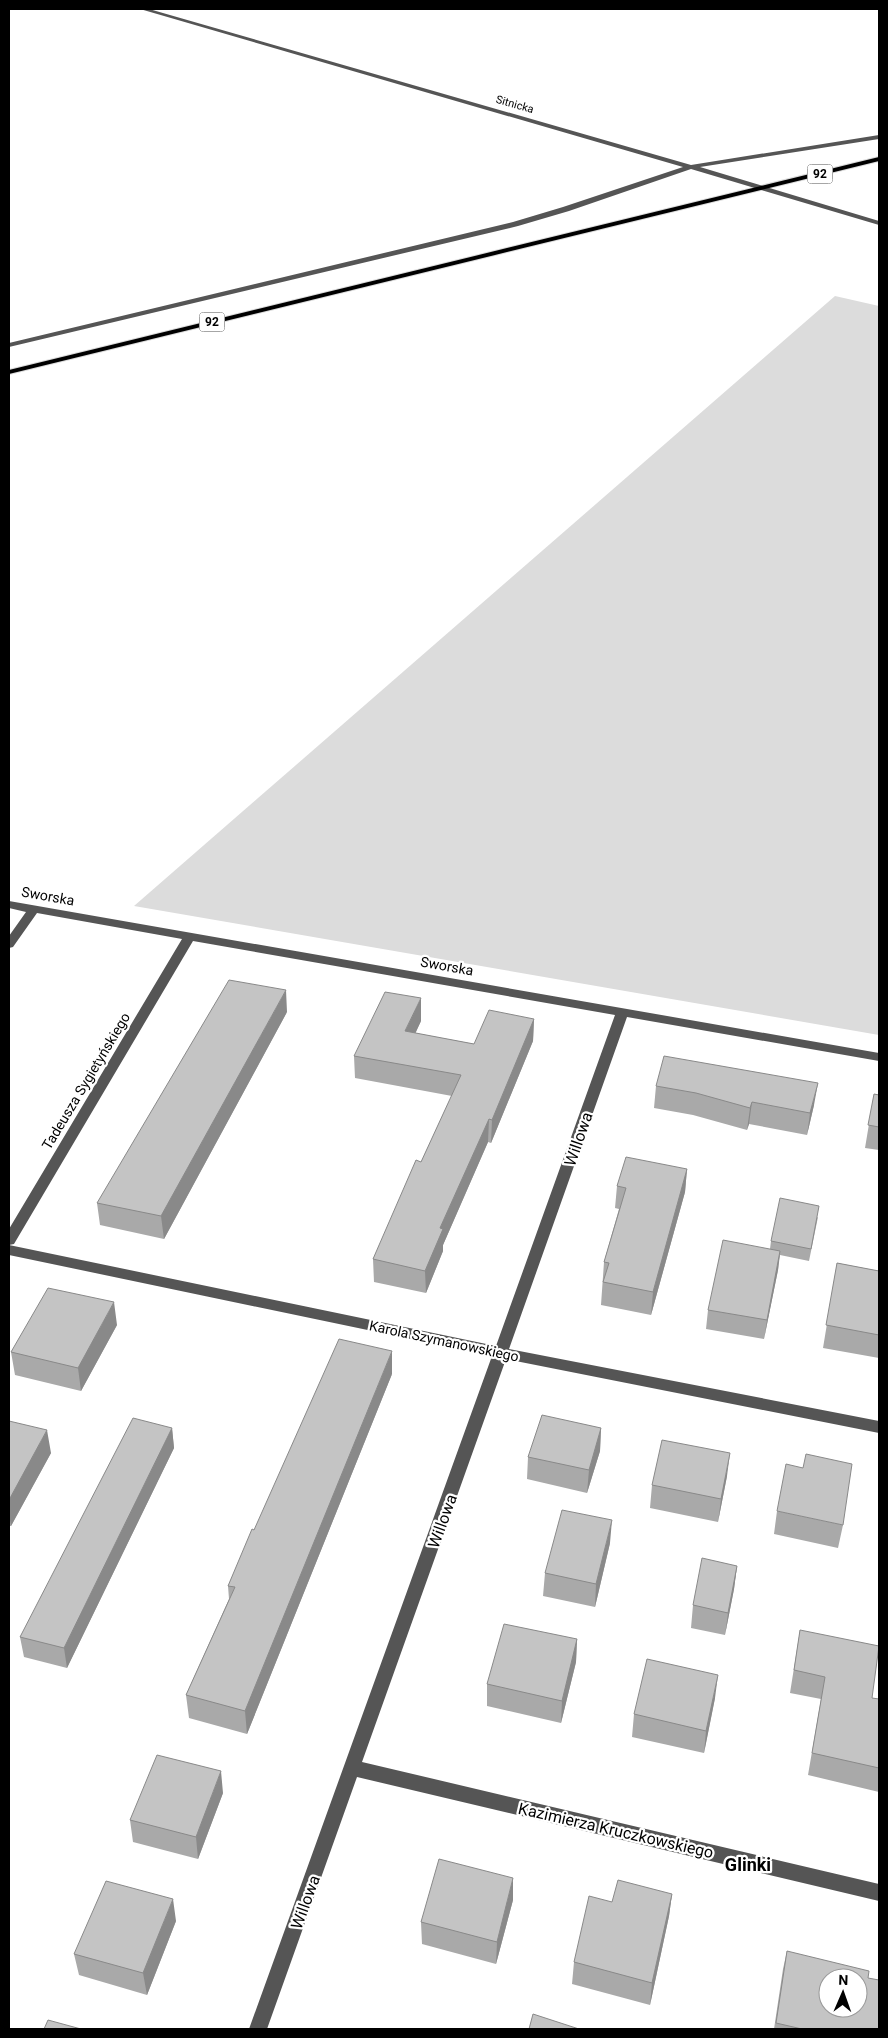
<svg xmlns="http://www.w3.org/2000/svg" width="888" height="2038" viewBox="0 0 888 2038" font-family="Roboto,sans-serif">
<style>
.green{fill:#dcdcdc}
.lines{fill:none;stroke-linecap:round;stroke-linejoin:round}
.major-casing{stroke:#dbdbdb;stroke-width:2}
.minor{fill:#555;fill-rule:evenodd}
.major{fill:#000;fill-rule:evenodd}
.wall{fill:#a9a9a9}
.shaded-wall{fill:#898989}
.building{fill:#c4c4c4;stroke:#898989;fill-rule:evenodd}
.labels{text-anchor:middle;stroke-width:4.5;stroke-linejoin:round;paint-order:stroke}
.far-street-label{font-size:11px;fill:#000;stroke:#fff}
.shield{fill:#fff;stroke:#4c4c4c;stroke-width:1}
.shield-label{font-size:12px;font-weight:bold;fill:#000}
.street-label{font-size:14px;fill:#000;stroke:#fff}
.near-street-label{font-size:16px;fill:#000;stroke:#fff}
.near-neighbourhood-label{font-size:18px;font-weight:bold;fill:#000;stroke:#fff}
</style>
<rect width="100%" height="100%" fill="#fff"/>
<path class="green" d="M835 296 879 306V1035L134 906Z"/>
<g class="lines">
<defs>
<path id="major" d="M879 157V161L9 374V370Z"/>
</defs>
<use href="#major" class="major-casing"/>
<path class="minor" d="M140 9H149L691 165 879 135V139L700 167 879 221V225L691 169 569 211 518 226 9 347V343L513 222 563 207 683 167Z
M9 901 879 1053V1061L627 1017 509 1349 879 1421V1433L506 1359 362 1762 879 1884V1901L357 1777 267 2029H249L492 1356 9 1255V1229L182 939 37 913 13 947 9 948V936L26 912 9 908ZM193 941 615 1015 496 1346 9 1245 14 1244Z"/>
<use href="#major" class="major"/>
</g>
<path class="wall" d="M287 1012 164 1239 100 1225 97 1203Z
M534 1019 533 1041 491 1143 488 1142 443 1245V1251L426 1293 374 1282 373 1259 421 1162 452 1096 355 1078 354 1056 421 1021 415 1033 474 1044Z
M656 1086 814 1105 807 1135 749 1124 747 1130 693 1115 654 1108Z
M874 1094 879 1095V1150L865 1148Z
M687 1169 685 1192 651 1315 601 1305 604 1262 619 1209 615 1208 617 1186Z
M818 1217 809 1261 780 1255 778 1270 764 1339 706 1329 708 1310 770 1249 771 1241Z
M837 1263 879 1271V1358L823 1348Z
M117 1325 81 1391 15 1375 11 1352Z
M392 1374 247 1734 189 1718 186 1695 229 1599 228 1586 254 1530Z
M9 1421 51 1453 11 1526H9Z
M172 1428 174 1448 67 1668 24 1657 20 1637Z
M601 1428 600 1451 587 1493 527 1479 528 1457Z
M727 1476 718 1522 650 1508 652 1485Z
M777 1511 843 1525 838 1548 774 1534Z
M610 1543 595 1607 543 1596 545 1573Z
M737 1566 734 1589 725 1635 691 1628 693 1605Z
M800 1630 872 1698 879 1699V1792L808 1775 821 1699 790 1693Z
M577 1639 576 1662 561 1723 487 1706V1684Z
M715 1698 704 1753 632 1737 634 1714Z
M223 1793 198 1859 133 1842 130 1820Z
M672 1894 669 1916 650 2005 572 1984 574 1962Z
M513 1900 496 1964 422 1944 421 1922Z
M176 1921 147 1995 79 1975 74 1954Z
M787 1951 879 2029H774L783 1969Z"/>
<path class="shaded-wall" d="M286 990 287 1012 164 1239 161 1216Z
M421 998V1021L406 1054 405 1031Z
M534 1019 533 1041 491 1143 492 1120Z
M818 1083 814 1105 807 1135 810 1113Z
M752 1102 749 1124 747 1130 750 1108Z
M489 1119 488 1142 443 1245V1251L426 1293 425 1271 440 1228Z
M687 1169 685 1192 651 1315 653 1292Z
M780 1251 778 1270 764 1339 767 1320Z
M114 1302 117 1325 81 1391 78 1368Z
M392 1351V1374L247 1734 245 1711Z
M172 1428 174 1448 67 1668 64 1648Z
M601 1428 600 1451 587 1493 589 1470Z
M47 1430 51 1453 11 1526 9 1514V1500Z
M730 1453 727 1476 718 1522 721 1499Z
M612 1520 610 1543 595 1607 596 1584Z
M737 1566 734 1589 725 1635 728 1613Z
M577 1639 576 1662 561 1723 562 1701Z
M718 1675 715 1698 704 1753 706 1731Z
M221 1771 223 1793 198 1859 196 1837Z
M513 1878V1900L496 1964 497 1942Z
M672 1894 669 1916 650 2005 652 1983Z
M173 1899 176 1921 147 1995 143 1973Z"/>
<path class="building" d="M229 980 286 990 161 1216 97 1203Z
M385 992 421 998 405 1031 474 1044 489 1010 534 1019 492 1120 489 1119 440 1228 443 1229 425 1271 373 1259 416 1160 421 1162 461 1075 354 1056Z
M664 1056 818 1083 810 1113 752 1102 750 1108 696 1093 656 1086Z
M874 1094 879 1095V1127L868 1125Z
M626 1157 687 1169 653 1292 603 1282 609 1263 604 1262 626 1188 617 1186Z
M780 1198 819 1206 811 1249 771 1241Z
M723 1240 780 1251 767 1320 708 1310Z
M837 1263 879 1271V1335L826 1325Z
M48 1288 114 1302 78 1368 11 1352Z
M339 1339 392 1351 245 1711 186 1695 235 1587 228 1586 252 1529 254 1530Z
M542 1415 601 1428 589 1470 528 1457Z
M133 1418 172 1428 64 1648 20 1637Z
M9 1421 47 1430 9 1500Z
M662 1440 730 1453 721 1499 652 1485Z
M806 1454 852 1464 843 1525 777 1511 786 1464 803 1468Z
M562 1510 612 1520 596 1584 545 1573Z
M702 1558 737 1566 728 1613 693 1605Z
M504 1624 577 1639 562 1701 487 1684Z
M800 1630 879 1646 872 1698 879 1699V1768L812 1753 825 1677 794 1670Z
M647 1659 718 1675 706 1731 634 1714Z
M157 1755 221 1771 196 1837 130 1820Z
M439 1859 513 1878 497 1942 421 1922Z
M618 1880 672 1894 652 1983 574 1962 589 1896 612 1902Z
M106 1881 173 1899 143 1973 74 1954Z
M787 1951 869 1971 868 1978 879 1980V2029H802L776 2023ZM828 1978H858V2008H828Z
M533 2014 579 2029H529Z
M48 2020 81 2029H44Z"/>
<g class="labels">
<g class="far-street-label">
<text transform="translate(515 104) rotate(16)" y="4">Sitnicka</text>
</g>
<g class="shield">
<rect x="807.5" y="164.5" width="25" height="19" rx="4"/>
<rect x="199.5" y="312.5" width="25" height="19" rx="4"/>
</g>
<g class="shield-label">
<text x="820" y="178">92</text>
<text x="212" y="326">92</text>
</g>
<g class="street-label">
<text transform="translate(48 896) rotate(10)" y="5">Sworska</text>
<text transform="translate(447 966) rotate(10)" y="5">Sworska</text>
<text transform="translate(86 1081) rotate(-59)" y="5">Tadeusza Sygietyńskiego</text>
<text transform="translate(444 1341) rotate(12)" y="5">Karola Szymanowskiego</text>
</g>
<g class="near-street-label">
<text transform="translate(578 1139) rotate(-71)" y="6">Willowa</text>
<text transform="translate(442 1521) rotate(-70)" y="6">Willowa</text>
<text transform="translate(616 1830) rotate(13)" y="6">Kazimierza Kruczkowskiego</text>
<text transform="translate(305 1902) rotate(-70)" y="6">Willowa</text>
</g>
<g class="near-neighbourhood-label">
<text x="748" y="1871">Glinki</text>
</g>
</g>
<rect width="888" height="2038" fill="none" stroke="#000000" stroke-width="20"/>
<g transform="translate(843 1993) rotate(2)"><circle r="24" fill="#ffffff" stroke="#999999"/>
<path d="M0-4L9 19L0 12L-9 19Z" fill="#000000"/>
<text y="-8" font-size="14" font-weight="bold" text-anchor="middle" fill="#000000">N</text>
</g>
</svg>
